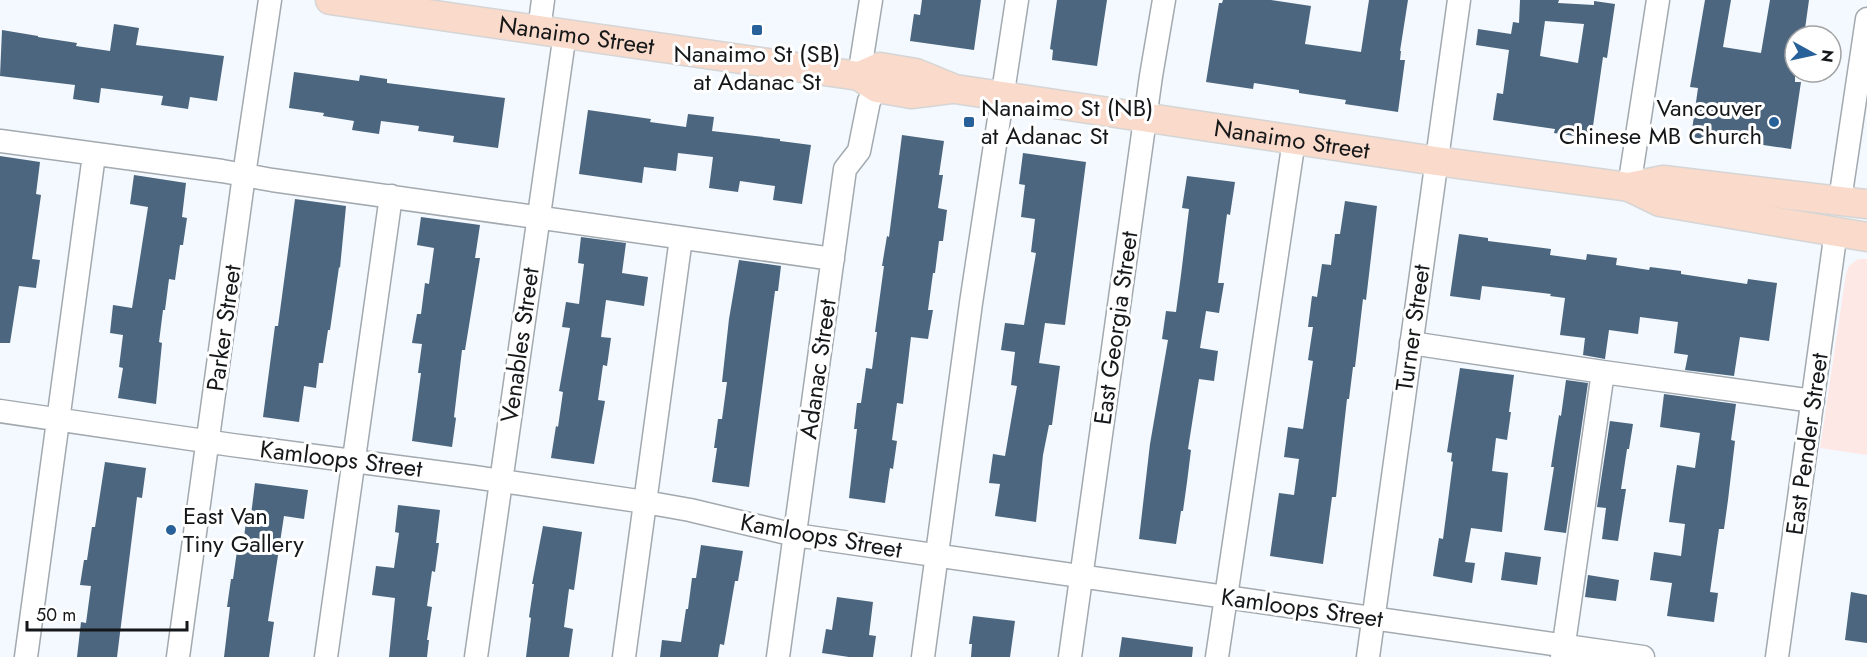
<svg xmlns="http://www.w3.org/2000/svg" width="1867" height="657" viewBox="0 0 1867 657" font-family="Jost,sans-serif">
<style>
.commercial{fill:#fee8e6}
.building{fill:#4b667e;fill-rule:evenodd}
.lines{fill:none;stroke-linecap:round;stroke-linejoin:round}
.minor-casing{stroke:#a2a9af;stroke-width:25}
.major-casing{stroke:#d5d5d6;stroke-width:31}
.minor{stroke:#fff;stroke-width:22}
.major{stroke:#fadaca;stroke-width:28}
.poi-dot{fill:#286199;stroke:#fff;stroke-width:2}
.labels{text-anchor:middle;stroke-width:6;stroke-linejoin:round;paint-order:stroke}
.street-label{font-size:24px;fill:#151719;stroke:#fff}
.poi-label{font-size:24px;fill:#151719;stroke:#fff;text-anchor:start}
</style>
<rect width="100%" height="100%" fill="#f3f9fe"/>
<path class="commercial" d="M1858 259H1867V455L1820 448 1846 274 1849 266Z"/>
<path class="building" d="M922 0H981L974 50 910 41 914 14 920 15Z
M1057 0H1107L1097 66 1052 60 1053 50 1050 49Z
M1223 0H1271L1311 6 1305 44 1361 52 1369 0H1408L1400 51H1401L1400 60H1405L1398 112 1345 104 1346 100 1299 93V90L1254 83 1253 89 1206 82 1219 3H1222Z
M1520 0H1559L1558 3 1594 5V1L1615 4 1607 58 1603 57 1593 126 1589 125 1588 138 1554 133 1555 129 1493 120 1497 93 1503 94 1509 50 1476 45 1478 29 1511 34 1513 22 1519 23ZM1545 21 1584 24 1578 63 1540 56Z
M1705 0H1731L1723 47 1761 53 1770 0H1809L1804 36H1795V82H1801L1791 149 1750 143 1751 141 1712 134 1711 140 1691 137 1698 88 1690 87Z
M114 24 139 28 136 45 224 56 217 101 190 97 188 109 161 105 163 96 101 88 99 103 73 99 75 85 0 76 2 30 38 36V37L77 43 76 46 110 51Z
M294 72 359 81 360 75 387 79V83L505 98 498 148 453 142 454 136 418 131 419 126 381 121 379 134 352 130 354 121 323 116 324 113 289 108Z
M588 110 651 119 650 122 686 127 688 114 714 117 712 131 780 139V141L811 145 802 204 773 200 775 186 740 181 738 192 709 188 713 157 678 153 676 171 644 167 642 183 579 174Z
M902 135 944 141 939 175H943L938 208 947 210 943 241H939L935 273H933L928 310H933L928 339 911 337 903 404 897 403 892 440 897 441 893 469 890 468 885 503 849 498 857 429H854L857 403H861L866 368 872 369 877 332H875L884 266H882L887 236 889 237Z
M1023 153 1086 162 1065 325 1045 323 1039 363 1060 366 1052 425H1049L1043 455 1036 522 995 516 1000 484 989 483 993 454 1005 456 1017 386 1011 385 1015 352 1001 350 1005 323 1024 325 1036 253 1031 252 1035 219 1021 217 1025 185 1019 184Z
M0 156 40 162 36 194 41 195 32 259 40 260 36 288 19 286 10 343H0Z
M134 175 186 183 182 217 187 218 183 245H180L175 280 169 279 165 310H163L159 342 162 343 156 404 118 398 123 368 119 367 123 335 110 333 113 305 132 308 137 277 148 207 130 204Z
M1187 176 1235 182 1230 215 1227 214 1218 283H1224L1219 313 1206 311 1200 348 1218 351 1214 381 1199 379 1188 449 1191 450 1187 482 1183 511H1181L1176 544 1139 539 1150 444 1168 340 1162 339 1166 311 1176 312 1181 275 1189 209 1182 208Z
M295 199 346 206 340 268 339 267 330 330H328L323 363H319L316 388 304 386 299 422 263 417 275 326H278Z
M1345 201 1377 206 1366 300 1363 299 1355 367H1353L1349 399H1347L1336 497H1332L1323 564 1270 556 1279 493 1294 495 1299 459 1284 457 1288 427 1303 429 1313 361 1308 360 1313 327H1308L1312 296 1317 297 1322 264 1331 265 1335 234H1340Z
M421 217 480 225 475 258H480L465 350H462L454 417 456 418 452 447 412 441 421 373H418L422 344 412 343 417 314H421L425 283 429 284 434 248 417 245Z
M1459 234 1488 238V241L1551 249 1550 255 1586 260 1587 254 1617 258 1616 265 1649 270 1650 267 1681 271V274L1747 284 1748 279 1777 283 1769 341 1740 337 1734 376 1685 370 1688 355 1674 353 1678 322 1640 317 1638 334 1609 330 1605 359 1583 355 1585 338 1560 335 1565 298 1550 296 1551 294 1482 286 1480 300 1450 296Z
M581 237 626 243 622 273 648 277 644 306 606 300 601 337 611 338 607 366 603 365 598 400 605 401 594 464 551 458 556 426 558 427 563 392 559 391 570 328 562 327 566 302 579 304 584 264 578 263Z
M739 260 781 266 778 291H775L749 487 712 482 717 448H714L718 419H722L727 382H722L729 319Z
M1460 368 1514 375 1509 412H1511L1507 440 1496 438 1492 471 1508 473 1502 532 1471 528 1465 562 1475 563 1472 583 1433 576 1439 538 1443 539 1449 493 1453 462 1451 461 1452 453 1447 452Z
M1566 380 1588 383 1566 533 1544 530 1554 467H1551L1554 447 1559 415 1561 416Z
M1664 394 1736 404 1731 440 1735 441 1728 500 1724 529H1719L1710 592 1718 593 1714 622 1667 616 1672 583 1650 580 1654 552 1681 556 1685 524 1669 522 1673 492 1677 465 1695 468 1700 433 1660 427Z
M1610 421 1633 424 1629 449H1627L1621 489H1626L1618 541 1602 539 1606 508 1597 507Z
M105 462 146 468 142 498 137 497 117 657H77L81 622 86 623 91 586 80 585 84 560H87L92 527H95Z
M255 483 308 490 304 519 284 516 268 621 274 622 269 657H224L230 607H227L231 579H233L237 551H242L247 515H251Z
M398 505 440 510 436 543H439L435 572 432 571 427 606 432 607 427 640H429L427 657H389L395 598 372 595 376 566 394 568 399 533 395 532Z
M543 526 582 532 574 590 569 589 564 627 573 629 569 657H526L531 618 529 617 534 584H532Z
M701 545 743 551 738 581H735L724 645 720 644 718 657H660L662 640 681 642 686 609H688L692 578H696Z
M1505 552 1541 557 1537 585 1501 580Z
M1588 575 1619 580 1616 601 1585 597Z
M1851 592 1867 595V643L1845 640Z
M837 597 873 602 869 635 876 636 873 657H849L822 653 826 629 832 630Z
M973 616 1015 621 1010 657H971L972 644H969Z
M1122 637 1193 647 1192 657H1119Z"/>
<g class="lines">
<defs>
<path id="minor" d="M539 30 543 0
M859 76 871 0
M0 141 222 171 272 180 833 259
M1629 187 1658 0
M1840 200 1867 19
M1411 343 1603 372 1813 401
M0 411 232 445 474 477 645 502 690 510 795 535 1643 657
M26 657 94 155
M178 657 244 175 270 0
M326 657 391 196
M476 657 565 33
M624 657 681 238
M778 657 845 169 859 151 869 101 877 88
M923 657 971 303 1017 0
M1070 657 1151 76 1164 0
M1217 657 1294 140
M1368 657 1459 0
M1562 657 1603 372
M1777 657 1836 231"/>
<g id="major">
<path id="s1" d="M330 0 859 76 877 88 911 94 951 89"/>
<path id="s2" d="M859 76 880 67 916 73 955 89 1436 161 1629 187 1663 180 1867 204"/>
<path d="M1629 187 1660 202 1867 237"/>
</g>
</defs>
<use href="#minor" class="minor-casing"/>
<use href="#major" class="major-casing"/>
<use href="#minor" class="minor"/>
<use href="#major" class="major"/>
</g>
<g class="poi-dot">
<rect x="751" y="24" width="12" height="12" rx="3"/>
<rect x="963" y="116" width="12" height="12" rx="3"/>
<circle cx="1774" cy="122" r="6"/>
<circle cx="171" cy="530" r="6"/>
</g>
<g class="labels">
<g class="street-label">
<text dy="8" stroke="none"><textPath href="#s1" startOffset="249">Nanaimo Street</textPath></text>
<text dy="8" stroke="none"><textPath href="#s2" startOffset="442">Nanaimo Street</textPath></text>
<text transform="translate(224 328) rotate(-82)" y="8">Parker Street</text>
<text transform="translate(1116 328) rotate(-82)" y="8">East Georgia Street</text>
<text transform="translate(1413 328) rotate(-82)" y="8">Turner Street</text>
<text transform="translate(520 345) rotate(-82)" y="8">Venables Street</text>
<text transform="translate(818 369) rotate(-82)" y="8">Adanac Street</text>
<text transform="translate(1807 444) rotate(-82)" y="8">East Pender Street</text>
<text transform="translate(341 459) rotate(7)" y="8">Kamloops Street</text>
<text transform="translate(821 536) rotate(10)" y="8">Kamloops Street</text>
<text transform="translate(1302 608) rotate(8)" y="8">Kamloops Street</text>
</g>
<g class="poi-label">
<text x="757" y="62" text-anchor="middle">Nanaimo St (SB)<tspan x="757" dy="28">at Adanac St</tspan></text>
<text x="981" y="116">Nanaimo St (NB)<tspan x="981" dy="28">at Adanac St</tspan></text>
<text x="1762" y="116" text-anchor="end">Vancouver<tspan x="1762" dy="28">Chinese MB Church</tspan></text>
<text x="183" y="524">East Van<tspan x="183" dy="28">Tiny Gallery</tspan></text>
</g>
</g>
<g transform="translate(1813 54) rotate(98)"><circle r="28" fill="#ffffff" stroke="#a1a2a3" stroke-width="1.5"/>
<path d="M0-4.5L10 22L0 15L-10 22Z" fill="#286199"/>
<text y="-9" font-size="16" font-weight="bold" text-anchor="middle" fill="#151719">N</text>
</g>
<path d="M27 621v9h160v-9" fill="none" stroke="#151719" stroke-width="3"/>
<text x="36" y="621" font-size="18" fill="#151719" stroke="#ffffff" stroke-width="4.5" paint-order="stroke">50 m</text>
</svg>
